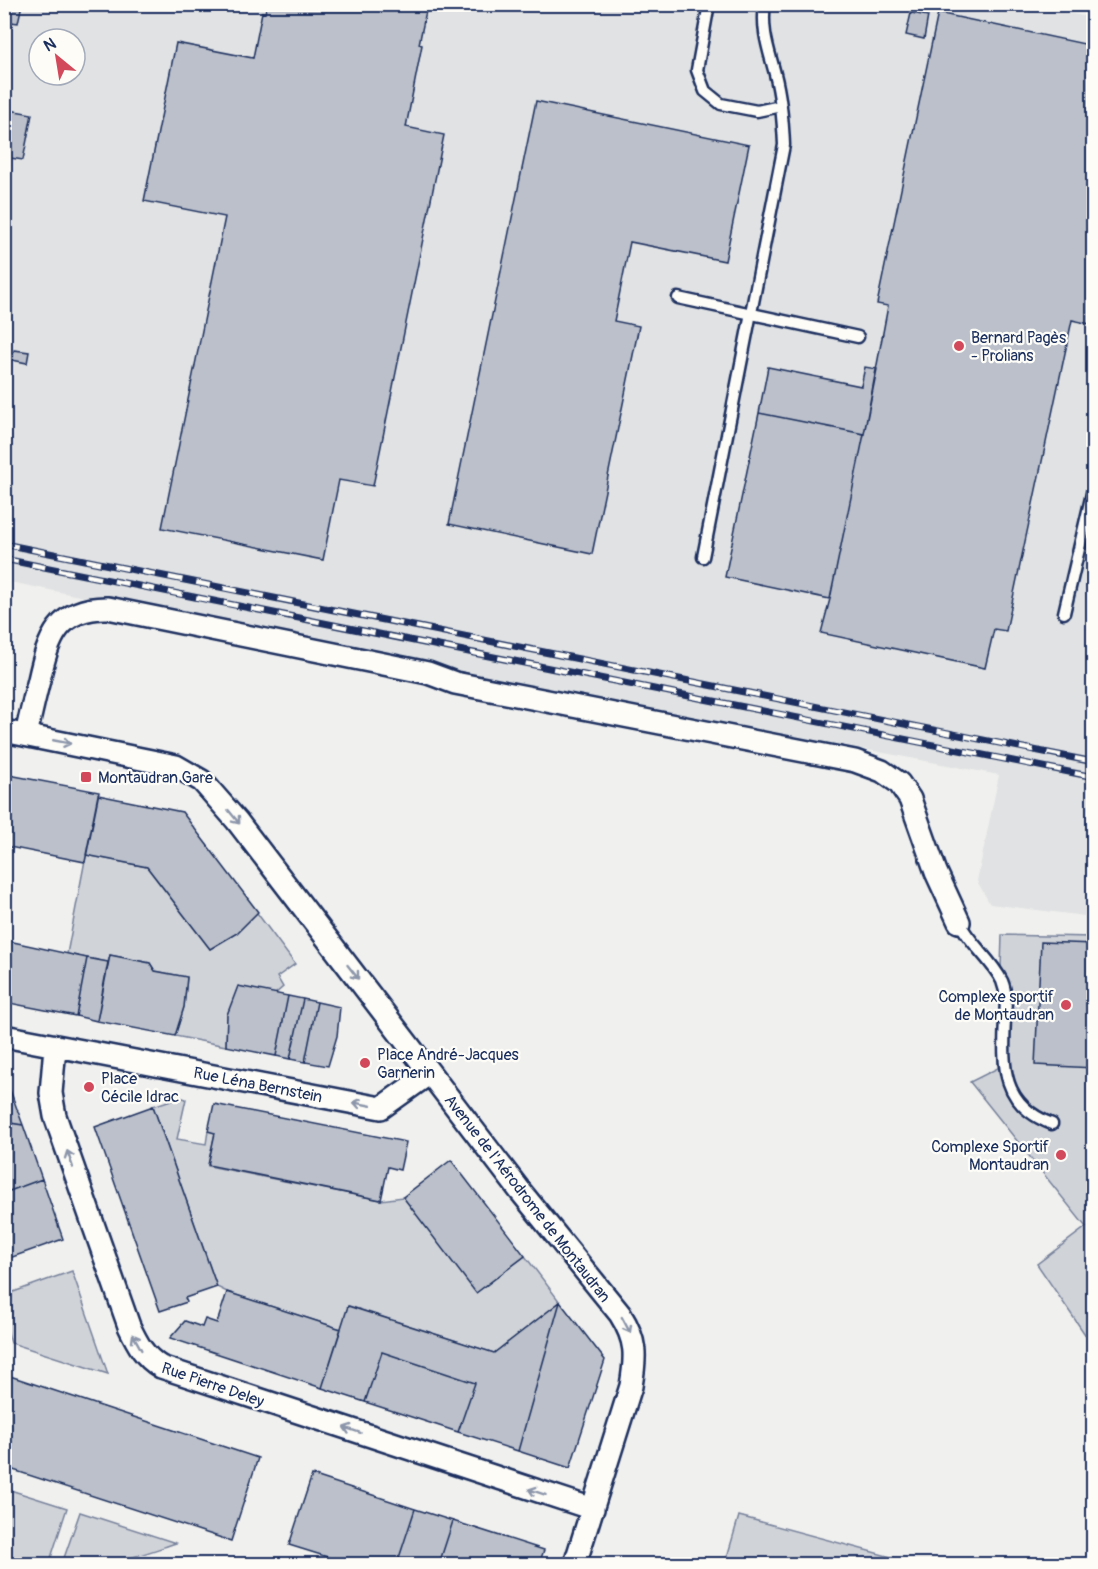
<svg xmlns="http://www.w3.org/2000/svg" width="1098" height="1569" viewBox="0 0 1098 1569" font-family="Pangolin,sans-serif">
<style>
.built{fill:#e0e2e3;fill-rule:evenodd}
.green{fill:#d0d3d8;stroke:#76819b;stroke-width:1.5}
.building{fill:#bbc0ca;stroke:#1b2f5e;stroke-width:1.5}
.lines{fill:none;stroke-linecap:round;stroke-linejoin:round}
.lane-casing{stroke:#1b2f5e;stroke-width:15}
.street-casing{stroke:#1b2f5e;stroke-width:26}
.lane{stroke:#fdfcf7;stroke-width:10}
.street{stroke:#fdfcf7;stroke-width:21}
.rail-casing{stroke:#1b2f5e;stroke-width:7}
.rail{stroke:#fdfcf7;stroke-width:4.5;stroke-dasharray:14;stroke-linecap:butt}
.oneway{stroke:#8c96aa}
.poi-dot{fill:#d1495b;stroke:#fdfcf7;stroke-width:2}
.labels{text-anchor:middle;stroke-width:4.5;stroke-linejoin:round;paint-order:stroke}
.poi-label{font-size:16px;fill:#1b2f5e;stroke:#fdfcf7;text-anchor:start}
.street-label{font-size:16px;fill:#1b2f5e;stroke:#fdfcf7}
</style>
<rect width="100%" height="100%" fill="#f0f0ee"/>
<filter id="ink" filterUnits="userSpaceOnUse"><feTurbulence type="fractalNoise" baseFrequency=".0167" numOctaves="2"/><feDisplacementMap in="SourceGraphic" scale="12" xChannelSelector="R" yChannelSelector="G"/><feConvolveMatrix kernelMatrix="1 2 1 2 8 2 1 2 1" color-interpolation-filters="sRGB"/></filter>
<g filter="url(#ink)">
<path class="built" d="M1022 4 1093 18V917L990 904 977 881 999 775 342 649 5 581 4 5ZM39 39H75V75H39Z"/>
<path class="green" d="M86 855 147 867 210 949 237 933 257 913 295 964 277 977 283 987 275 994 227 1015 226 1046 175 1036 184 1007 187 977 155 971 150 963 110 955 108 962 67 954Z
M1002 935 1093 937V1346L1037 1264 1086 1227 970 1082 998 1068Z
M180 1097 186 1099 177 1139 206 1144 208 1131 215 1133 208 1166 381 1200 403 1197 477 1292 525 1256 560 1302 494 1353 349 1306 341 1329 227 1292 217 1287 153 1106Z
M72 1271 108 1374 11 1343 5 1323V1295Z
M4 1488 67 1508 49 1564H5Z
M80 1512 176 1543C134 1557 108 1569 64 1558Z
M739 1516 917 1564H725Z"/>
<path class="building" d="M4 4H22L18 23 4 21Z
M267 4H394L426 11 419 44 422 45 406 127 444 135 373 486 339 480 323 560 162 528 225 217 144 201 176 43 253 58 262 12 265 13Z
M911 13 928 16 924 39 906 35Z
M938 13 1094 46V325L1072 320 1006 631 994 629 985 668 821 633 830 599 864 434 888 306 877 304Z
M536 101 749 145 725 261 630 242 614 321 639 326 592 554 449 524Z
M4 109 32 114 23 160 4 157 6 130H4Z
M14 350 29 352 27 363 12 360Z
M768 367 861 386 865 367 877 369 864 434 759 413Z
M759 413 864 434 830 599 725 577Z
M4 774 99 792 85 862 4 846Z
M98 795 182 812 258 912 237 933 210 949 147 867 86 855Z
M4 940 87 958 76 1016 4 1002Z
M1041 942 1094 944V1068L1035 1065Z
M110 955 150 963 155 971 187 977 184 1007 175 1036 97 1021Z
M87 958 108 962 97 1021 76 1016Z
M238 986 288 996 276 1056 226 1046 227 1015Z
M288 996 303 999 290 1059 276 1056Z
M303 999 317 1002 305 1062 290 1059Z
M317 1002 340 1007 337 1036 328 1066 305 1062Z
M4 1074 23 1125 4 1122Z
M214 1104 406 1142 400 1170 388 1167 381 1200 208 1165 215 1133 208 1131Z
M153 1106 217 1287 185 1298 187 1302 160 1311 95 1127Z
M4 1122 23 1125 42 1179 4 1193Z
M451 1160 525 1256 476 1293 403 1197Z
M42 1179 63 1239 4 1260V1193Z
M227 1292 341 1329 322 1388 170 1338 185 1321 202 1327 205 1319 217 1323Z
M560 1302 605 1360 570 1468 518 1451Z
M560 1302 518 1451 458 1432 475 1383 382 1352 365 1402 322 1388 348 1306 494 1353Z
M382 1352 475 1383 458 1432 365 1402Z
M4 1374 258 1458 231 1541 4 1467Z
M312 1475 415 1509 397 1564H350L289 1545Z
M415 1509 453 1521 439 1564H397Z
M453 1521 544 1550 539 1564H439Z"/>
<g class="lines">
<defs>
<path id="lane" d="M709 4 697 70 705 91 721 104 757 111 781 106
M678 298 858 337
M703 557 784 145C783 121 781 97 775 74 769 50 761 31 765 4
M1064 613 1094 485
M959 922C970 944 991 959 1002 981 1007 993 1006 1005 1005 1018 1003 1065 1000 1104 1052 1124"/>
<path id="street" d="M4 731 176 766 202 781 237 821 521 1192 620 1314C637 1341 636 1356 631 1386L575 1564
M26 735C30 717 34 699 39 680 48 639 58 607 108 608L428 673 455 683 855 761 882 771 899 783 910 799 936 872 959 922
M4 1036 381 1108 430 1073
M55 1047 51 1093 55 1116 129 1326C137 1343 144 1357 161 1367L593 1509"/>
</defs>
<use href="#lane" class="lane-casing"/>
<use href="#street" class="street-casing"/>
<use href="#lane" class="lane"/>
<use href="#street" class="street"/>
<defs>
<path id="rail" d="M4 544 1094 762
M4 559 1094 777"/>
</defs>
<use href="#rail" class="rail-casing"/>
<use href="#rail" class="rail"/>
</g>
<defs><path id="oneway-shaft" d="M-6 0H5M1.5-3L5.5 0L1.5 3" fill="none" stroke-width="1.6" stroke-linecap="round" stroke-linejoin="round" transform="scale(1.5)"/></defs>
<g class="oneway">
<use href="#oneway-shaft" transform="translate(62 742) rotate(11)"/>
<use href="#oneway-shaft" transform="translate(234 817) rotate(51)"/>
<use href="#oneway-shaft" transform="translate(353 972) rotate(52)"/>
<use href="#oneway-shaft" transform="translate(362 1104) rotate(-169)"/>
<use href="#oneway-shaft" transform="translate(70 1159) rotate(-109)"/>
<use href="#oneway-shaft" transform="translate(626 1325) rotate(62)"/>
<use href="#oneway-shaft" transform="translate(137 1342) rotate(-119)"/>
<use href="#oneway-shaft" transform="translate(352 1430) rotate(-162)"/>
<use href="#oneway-shaft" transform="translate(537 1492) rotate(-162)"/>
</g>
</g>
<g class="poi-dot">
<circle cx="959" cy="346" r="6"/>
<rect x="80" y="771" width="12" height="12" rx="3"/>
<circle cx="1066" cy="1005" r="6"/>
<circle cx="365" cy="1063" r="6"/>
<circle cx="89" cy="1087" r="6"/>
<circle cx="1061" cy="1155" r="6"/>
</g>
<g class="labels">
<g class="poi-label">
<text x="971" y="343">Bernard Pagès<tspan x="971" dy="18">- Prolians</tspan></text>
<text x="98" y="783">Montaudran Gare</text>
<text x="1054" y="1002" text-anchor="end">Complexe sportif<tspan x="1054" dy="18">de Montaudran</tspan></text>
<text x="377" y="1060">Place André-Jacques<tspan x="377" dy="18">Garnerin</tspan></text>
<text x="101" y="1084">Place<tspan x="101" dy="18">Cécile Idrac</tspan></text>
<text x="1049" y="1152" text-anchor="end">Complexe Sportif<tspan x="1049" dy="18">Montaudran</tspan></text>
</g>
<g class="street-label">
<text transform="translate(258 1084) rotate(11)" y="6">Rue Léna Bernstein</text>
<text transform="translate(528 1198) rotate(52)" y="6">Avenue de l'Aérodrome de Montaudran</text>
<text transform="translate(213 1384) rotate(19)" y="6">Rue Pierre Deley</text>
</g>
</g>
<rect width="1098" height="1569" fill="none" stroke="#fdfcf7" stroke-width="24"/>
<rect x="12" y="12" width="1074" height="1545" fill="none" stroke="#1b2f5e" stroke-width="2" filter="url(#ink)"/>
<g transform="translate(57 57) rotate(330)"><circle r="28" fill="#fdfcf7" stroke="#a3aaba" stroke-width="1.5"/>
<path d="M0-4.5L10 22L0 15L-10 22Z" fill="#d1495b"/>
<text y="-9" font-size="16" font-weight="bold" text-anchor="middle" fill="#1b2f5e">N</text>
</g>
</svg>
